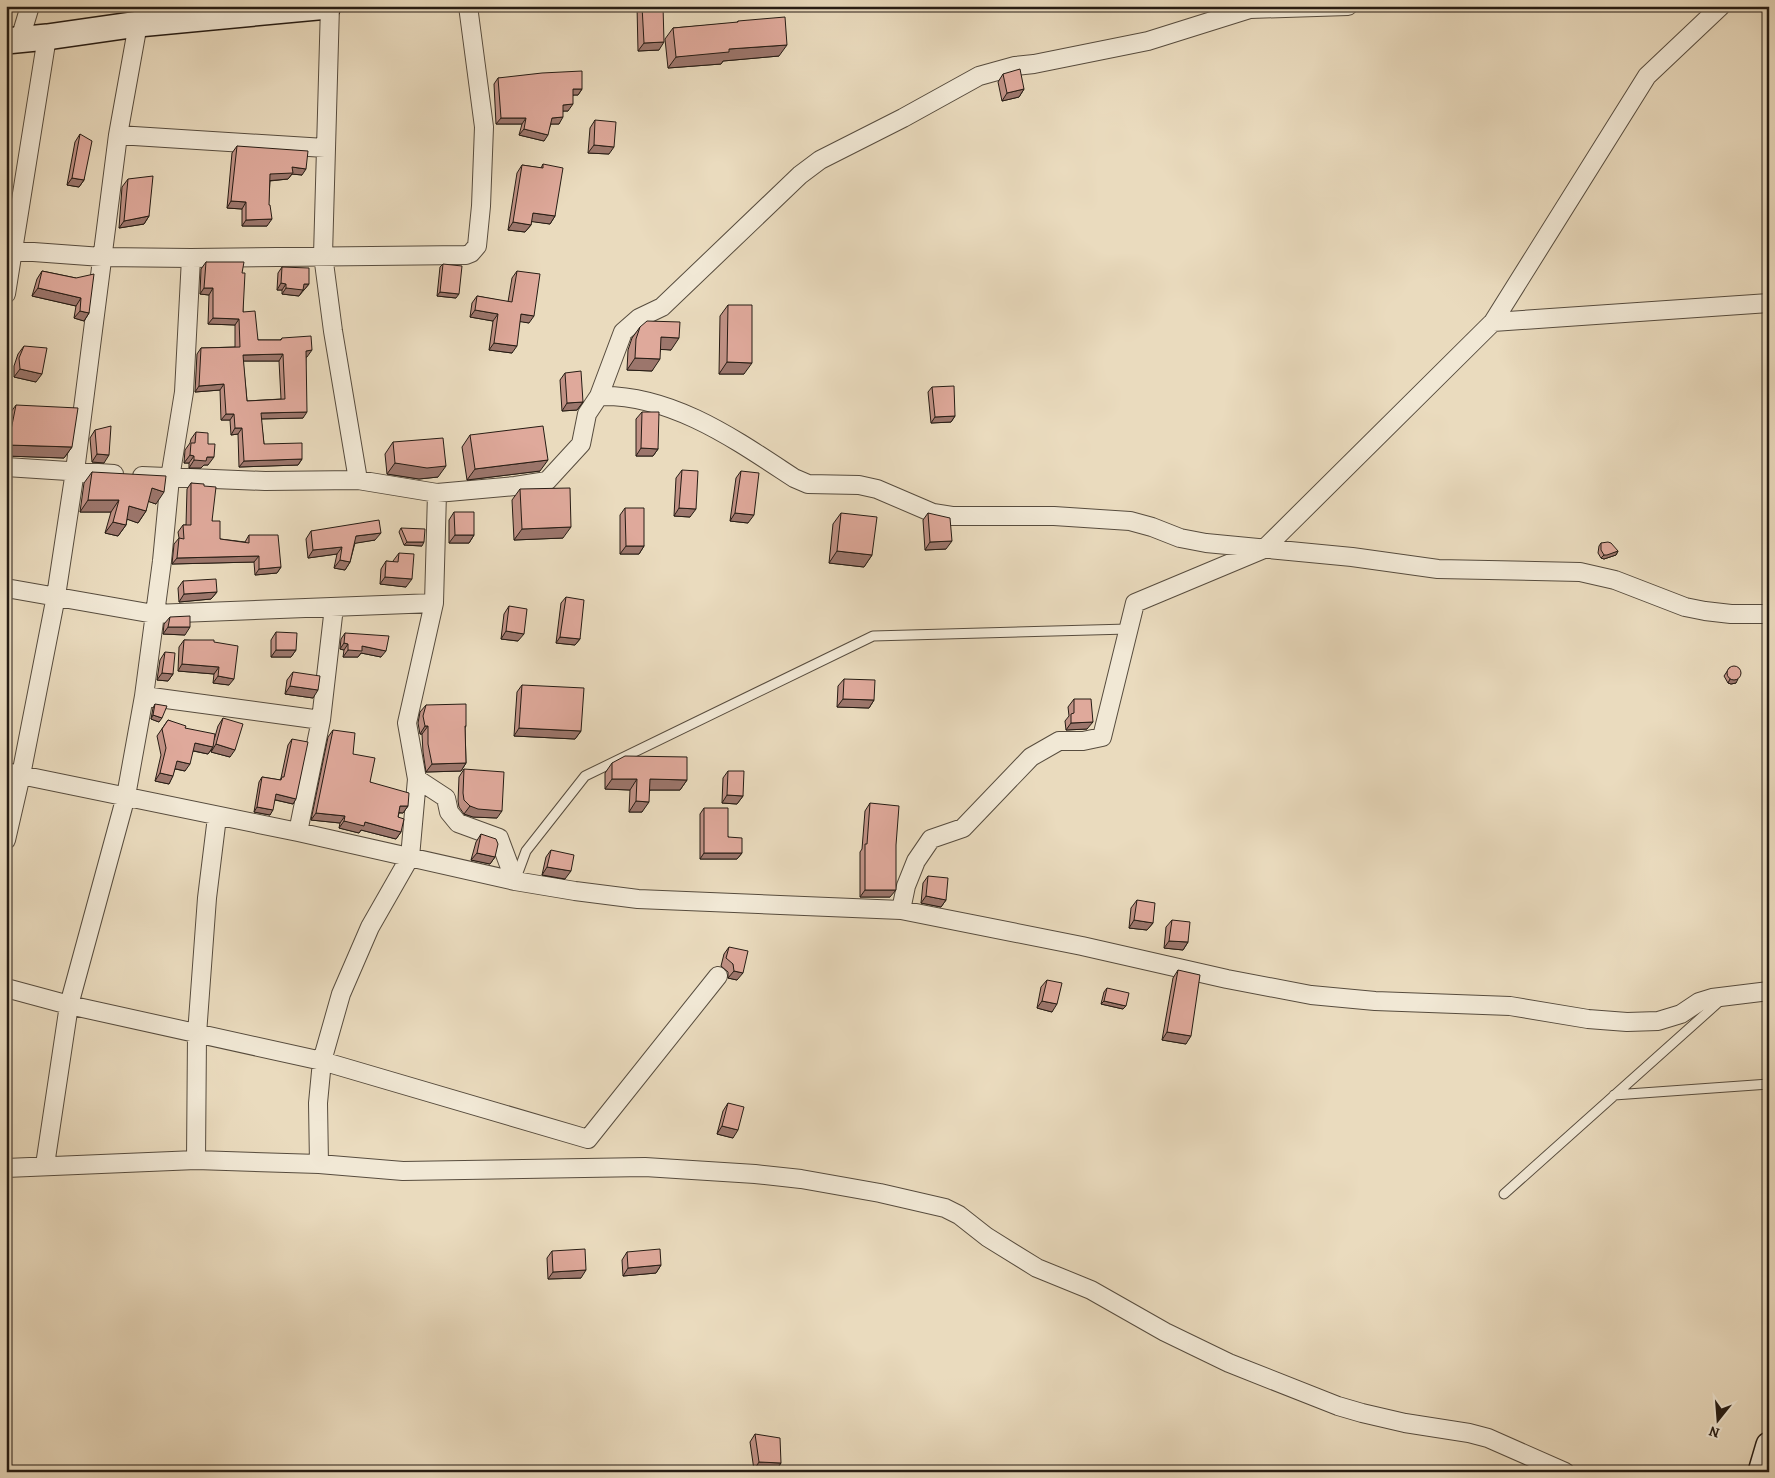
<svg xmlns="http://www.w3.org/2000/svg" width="1775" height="1478" viewBox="0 0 1775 1478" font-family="Alegreya,serif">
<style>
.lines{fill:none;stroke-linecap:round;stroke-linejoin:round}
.lane-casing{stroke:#574c3e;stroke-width:11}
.street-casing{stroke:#574c3e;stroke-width:20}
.secondary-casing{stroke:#261c14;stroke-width:28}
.lane{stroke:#f1e8d5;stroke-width:9}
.street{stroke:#f1e8d5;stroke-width:18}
.secondary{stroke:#f1e8d5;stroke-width:25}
.wall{fill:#c09185;stroke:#261c14;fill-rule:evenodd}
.shaded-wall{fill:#9c766c;stroke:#261c14}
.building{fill:#dfa99b;stroke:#261c14;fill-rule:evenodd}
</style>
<rect width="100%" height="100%" fill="#eadbbe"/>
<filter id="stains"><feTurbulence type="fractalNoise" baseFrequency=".004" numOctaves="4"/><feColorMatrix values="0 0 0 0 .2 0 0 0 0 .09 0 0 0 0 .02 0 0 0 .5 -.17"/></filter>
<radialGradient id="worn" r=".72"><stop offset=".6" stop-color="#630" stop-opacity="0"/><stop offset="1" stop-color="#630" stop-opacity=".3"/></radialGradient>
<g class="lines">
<defs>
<path id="lane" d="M516 878 526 851 585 776 873 636 1128 629
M1614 1095 1769 1084
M1504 1194 1721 1000"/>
<path id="street" d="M330 6 323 255 333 331 358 480
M20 39 30 6
M118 135 325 148
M6 250 102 257 191 258 466 255 471 253 477 246 481 206 484 127 468 6
M6 294 47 37
M1493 322 1769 303
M599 396 623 332 639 318 662 307 800 175 820 160 903 118 979 76 1015 66 1034 64 1148 41 1250 9 1348 6
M6 467 114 474
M142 476 265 481 358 480 437 493 515 486 547 481 581 444 587 414 599 396C672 394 736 440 794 478L808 484 859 485 877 489 933 513 952 516H1054L1130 521 1152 527 1180 538 1206 543 1352 557 1438 569 1580 572 1615 580 1685 607 1705 611 1731 614H1769
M437 493 434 603 407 723 417 779 446 798 449 812 458 823 499 838 515 881
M6 588 154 614 434 603
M144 696 321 720
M6 772 298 832 515 881 575 891 638 899 901 910 1082 946 1227 979 1311 995 1375 1001 1510 1006 1588 1019 1627 1022 1658 1021 1681 1014 1699 1002 1712 998 1769 991
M298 832 321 720 334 607
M6 840 21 775 56 596 75 471 118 135 138 24
M901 910 906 886 916 861 931 839 963 828 1031 757 1059 741H1083L1102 737 1135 603 1264 549 1493 322 1647 76 1721 6
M6 988 69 1005 322 1061 588 1139 718 976
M196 1160 197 1034 207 898 217 817
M319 1164 318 1103 322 1061 341 994 370 927 410 857 417 779
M45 1165 69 1005 126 796 144 696 162 561 170 478 184 392 191 258
M6 1168 196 1160 319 1164 403 1171 645 1167 755 1174 801 1179 880 1193 945 1208 959 1215 987 1237 1037 1268 1091 1290 1165 1332 1229 1363 1338 1406 1362 1413 1405 1423 1469 1433 1488 1438 1565 1472"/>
<path id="secondary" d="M6 41 47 37 138 24 328 6
M1761 1472 1769 1445"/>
</defs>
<use href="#lane" class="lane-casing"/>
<use href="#street" class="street-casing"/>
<use href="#secondary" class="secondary-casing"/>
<use href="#lane" class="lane"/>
<use href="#street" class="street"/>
<use href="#secondary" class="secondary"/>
</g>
<path class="wall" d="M637 6H663L659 50 638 51Z
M738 21 779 56 723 61 721 64 668 68 665 39 673 28 736 23Z
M1003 74 1024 89 1019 97 1002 101 998 82Z
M498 78 582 89 578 95H573L568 111H563L559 124H551L544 141 519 135 522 124H496L494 84Z
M595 120 609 154 588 153 590 128Z
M80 134 84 180 79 187 67 185 75 142Z
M237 146 302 175 292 174 288 179 270 181 267 226H242V209L227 208 232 153Z
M543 164 555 216 550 224 531 221V225L525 232 508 230 517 173 522 165 541 168Z
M128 179 149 216 144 224 119 228 122 187Z
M206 262 242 273 243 312 258 340H280L282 338 307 357H306L303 418 261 419 264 444 302 459 298 465 239 467 238 434 231 435 230 420H221L220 390 195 392 197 354 201 348 235 347V325L208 324 209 295 200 294 201 269ZM243 361H279L281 399 247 401Z
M443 264 456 298 437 296 440 267Z
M282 267 309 284 299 296 282 294V290H277L278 273Z
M42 271 76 278 89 313 84 321 74 318 76 306 32 296 37 279Z
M517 271 529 323 520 321 512 353 489 350 493 321 470 317 472 303 477 296 508 302 512 278Z
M728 305 744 374H719L720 316Z
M640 327 671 350 661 349 652 371 627 370 628 350 632 338Z
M24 346 36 382 14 377V366L18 354Z
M565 373 583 402 577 410 562 411 560 380Z
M932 387 955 416 951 422 931 423 928 392Z
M16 405 72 447 64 458 6 456V424L8 416Z
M642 412 658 449 653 456H636V419Z
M95 430 104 463 92 462 90 438Z
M196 432 208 444V465H204L201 468H189V463H184L185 450 190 443 191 439Z
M470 435 540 471 467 480 462 447Z
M393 442 438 477 419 479 387 474 385 454Z
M682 470 690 517 674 516 676 478Z
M741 471 748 523 730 521 736 478Z
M92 472 156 504 148 501 146 511 138 523 127 519 126 525 118 536 105 533 111 512H80L84 483Z
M191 483 204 486 212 521 220 539 245 542 249 535 281 567 277 573 255 575 254 562 172 564 174 544 179 538 178 532 183 525H186L187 489Z
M520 489 563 538 514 540 512 500Z
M625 508 644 546 639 554H620V515Z
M454 512 474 535 469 543H449V520Z
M841 513 872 555 864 567 829 563 833 524Z
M928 513 946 549 925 550 923 520Z
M401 528 422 546 404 545 399 532Z
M311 531 375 540 355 543 350 562 345 570 334 568 337 554 308 558 306 539Z
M1601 543 1618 551 1616 555 1604 559 1601 558 1598 553 1599 546Z
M399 553 406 587 380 584 381 569 386 561 393 562V561Z
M183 581 217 592 211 599 179 602 178 588Z
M566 597 580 639 575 645 556 643 561 603Z
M509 606 518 641 501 639 504 614Z
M170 617 185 635 163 634 164 624Z
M276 632 296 650 291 657H271V640Z
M345 633 381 657 361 653 358 657H343L344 650 340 649 341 639Z
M184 640 214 642 229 685 213 683 214 674 178 671 179 647Z
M165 652 173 674 168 681 157 680 160 660Z
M1730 667 1736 683 1731 684 1728 683 1724 676Z
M293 672 313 698 285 694 287 680Z
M844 679 874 700 869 708 837 707 838 686Z
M522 685 581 731 575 739 514 736 517 692Z
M1074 699 1087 729 1066 730 1065 721 1069 716 1068 707Z
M155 704 159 722 151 719 153 708Z
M426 705 466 726 465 728 466 763 461 771 426 772 423 752 422 734H420L418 723 420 712Z
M223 718 230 757 211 752 212 748 208 754 193 751 185 771 175 769 169 784 155 781 161 755 157 736 168 720 185 728 214 740 218 726Z
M333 730 353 754 370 782 408 806 403 813H399L398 817 401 832 396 839 361 830 359 833 339 828 340 823 311 820 328 737Z
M292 739 293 804 275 800 270 815 254 812 259 782 262 777 280 780 281 778 288 745Z
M612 763 687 780 680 790H650L642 812H629L630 790 605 789V773Z
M464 769 497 818 473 817 464 814 459 807 458 801 459 777Z
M728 771 743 796 737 804 722 803 723 778Z
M870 803 890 897H860V852L862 849 865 811Z
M704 808 742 853 737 859H700V814Z
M481 834 495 857 490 864 471 860 476 842Z
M551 850 565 879 542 875 546 857Z
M928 876 946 900 941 907 921 903 923 883Z
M1137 900 1153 923 1147 930 1129 928 1131 908Z
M1172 920 1188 942 1183 950 1164 948 1166 927Z
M729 947 737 980 728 978V972L721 966 724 954Z
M1178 970 1186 1044 1162 1040 1173 978Z
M1047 980 1052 1012 1037 1008 1041 987Z
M1107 988 1126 1006 1123 1009 1101 1004 1104 992Z
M728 1103 733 1138 717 1134 723 1111Z
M552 1251 581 1278 548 1279 547 1258Z
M627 1252 661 1265 656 1273 623 1276 622 1260Z
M755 1434 781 1463 776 1470H754L750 1442Z"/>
<path class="shaded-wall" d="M664 42 659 50 638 51 644 43Z
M787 45 779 56 723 61 721 64 668 68 676 57 729 49Z
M573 89H582L578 95H568Z
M1024 89 1019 97 1002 101 1007 93Z
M573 104 568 111H559L563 105Z
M563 117 559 124H548L552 118Z
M501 118H526L522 124H496Z
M524 129 548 135 544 141 519 135Z
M594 145 614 147 609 154 588 153Z
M292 167 306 169 302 175 292 174 288 179 266 181 270 174Z
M72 178 84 180 79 187 67 185Z
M231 201 246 202 242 209 227 208Z
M533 213 555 216 550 224 527 221Z
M149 216 144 224 119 228 124 221Z
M272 219 267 226H242L246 220Z
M513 222 531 225 525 232 508 230Z
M281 283 286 284 282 290H277Z
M304 284H309L304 290H302H303L299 296 282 294 286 288Z
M38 288 81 298 76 306 32 296Z
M204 288H213L209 295 200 294Z
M440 292 459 294 456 298 437 296Z
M475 310 498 314 493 321 470 317Z
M80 311 89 313 84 321 74 318Z
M521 314 534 316 529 323 516 321Z
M213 318 239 319 235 325 208 324Z
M661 337 679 338 671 350 653 349Z
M494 343 517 346 512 353 489 350Z
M312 350 307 357H301L306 351Z
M283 354 279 361H238L243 355Z
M635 358 660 359 652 371 627 370Z
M727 362 752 363 744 374H719Z
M20 369 42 374 36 382 14 377Z
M224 384 220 390 195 392 199 386Z
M583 402 577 410 562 411 567 403Z
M307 412 303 418 256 419 261 413Z
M226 414H234L230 420H221Z
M955 416 951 422 931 423 935 417Z
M235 428H242L238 434 231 435Z
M8 445 72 447 64 458 6 456V447Z
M641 448 658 449 653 456H636Z
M97 454 109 455 104 463 92 462Z
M190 455 194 456 189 463H184Z
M207 457H214L208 465H204L201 468H189L194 460Z
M302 459 298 465 239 467 244 461Z
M548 460 540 471 467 480 475 469Z
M395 463 446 466 438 477 419 479 387 474Z
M152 488 164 492 156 504 144 500Z
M88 500H119L111 512H80Z
M129 506 146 511 138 523 121 517Z
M679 508 696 509 690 517 674 516Z
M735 513 754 515 748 523 730 521Z
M113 522 126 525 118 536 105 533Z
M571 527 563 538 514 540 522 529Z
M381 533 375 540 351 544 356 536Z
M455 535H474L469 543H449Z
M952 541 946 549 925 550 930 542Z
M407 542H424L422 546 404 545Z
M626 546H644L639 554H620Z
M342 547 337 554 308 558 313 550Z
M837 551 872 555 864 567 829 563Z
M1618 551 1616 555 1604 559 1601 558 1604 555Z
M259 556 254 562 172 564 177 558Z
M340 560 350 562 345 570 334 568Z
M281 567 277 573 255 575 259 569Z
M385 577 412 579 406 587 380 584Z
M217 592 211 599 179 602 184 594Z
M168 627H190L185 635 163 634Z
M506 631 524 634 518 641 501 639Z
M560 637 580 639 575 645 556 643Z
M344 643 348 644 344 650 340 649Z
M362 646 386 651 381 657 361 653 358 657H343L348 650Z
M276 650H296L291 657H271Z
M182 664 219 667 214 674 178 671Z
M162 673 173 674 168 681 157 680Z
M218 676 234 679 229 685 213 683Z
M1730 679H1738L1736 683 1731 684 1728 683Z
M290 686 318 690 313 698 285 694Z
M843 699 874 700 869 708 837 707Z
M153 715 162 718 159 722 151 719Z
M1093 722 1087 729 1066 730 1071 723Z
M425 726H428L422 734H420Z
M519 728 581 731 575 739 514 736Z
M195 743 213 747 208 754 190 750Z
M216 744 235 750 230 757 211 752Z
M177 761 190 764 185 771 172 768Z
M466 763 461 771 426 772 432 764Z
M160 773 173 776 169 784 155 781Z
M612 779H637L630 790 605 789Z
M650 779 687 780 680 790H643Z
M276 794 296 799 293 804 272 799Z
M727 795 743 796 737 804 722 803Z
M636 801 649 802 642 812H629Z
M400 806H408L403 813 395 812Z
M470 806 502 811 497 818 473 817 464 814Z
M257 807 273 810 270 815 254 812Z
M316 813 345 816 340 823 311 820Z
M344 821 365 822 401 832 396 839 361 830 359 833 339 828Z
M477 853 495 857 490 864 471 860Z
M704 853H742L737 859H700Z
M547 867 571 871 565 879 542 875Z
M865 890H896L890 897H860Z
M926 896 946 900 941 907 921 903Z
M1134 920 1153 923 1147 930 1129 928Z
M1169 941 1188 942 1183 950 1164 948Z
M734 971 743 973 737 980 728 978Z
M1042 1001 1057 1004 1052 1012 1037 1008Z
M1104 1001 1126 1006 1123 1009 1101 1004Z
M1167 1032 1191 1036 1186 1044 1162 1040Z
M722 1126 738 1130 733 1138 717 1134Z
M661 1265 656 1273 623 1276 628 1268Z
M586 1270 581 1278 548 1279 553 1272Z
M759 1462 781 1463 776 1470H754Z"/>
<path class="building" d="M642 6H663L664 42 644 43Z
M785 17 787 45 729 49V52L676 57 673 28 738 22V21Z
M1020 69 1024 89 1007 93 1003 74Z
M582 71V89H573V104L563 105V117L552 118 548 135 524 129 526 118H501L498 78 542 73Z
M595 120 616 122 614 147 594 145Z
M80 134 92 141 84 180 72 178Z
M237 146 308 151 306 169 292 167 293 173 270 174 269 205H270L272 219 246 220V202L231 201Z
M543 164 563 168 555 216 533 213 531 225 513 222 522 165 543 168Z
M153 176 149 216 124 221 128 179Z
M206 262H244L242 273H245L243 312 255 311 258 340H281L282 338 311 336 312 350 306 351 307 412 261 413 264 444 302 443V459L244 461 242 428H235L234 414H226L224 384 199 386 201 348 240 347 239 319 213 318V288H204ZM283 354 285 399 247 401 243 355Z
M443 264 462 266 459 294 440 292Z
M282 267 309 268V284H304L303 290 286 288V284L281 283Z
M42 271 76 278 94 274 89 313 80 311 81 298 38 288Z
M517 271 540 274 534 316 521 314 517 346 494 343 498 314 475 310 477 296 512 302Z
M728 305H752V363L727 362Z
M647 321 680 322 679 338 661 337 660 359 635 358 636 339 640 327Z
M24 346 47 348 42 374 20 369 19 358Z
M581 371 583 402 567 403 565 373Z
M954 386 955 416 935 417 932 387Z
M16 405 78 408 72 447 8 445Z
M642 412H659L658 449 641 448Z
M111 426 109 455 97 454 95 430Z
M543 426 548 460 475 469 470 435Z
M196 432 208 433V444H215L214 457H207L206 461 194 460V456L190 455 191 443H195Z
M443 438 446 466 427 468 395 463 393 442Z
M682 470 698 471 696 509 679 508Z
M741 471 759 473 754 515 735 513Z
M92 472 166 476 164 492 152 488 146 511 129 506 126 525 113 522 119 500H88Z
M191 483 204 484V486L216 487 212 521H220V539L249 543V535H278L281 567 259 569V556L177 558 179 538 184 539 183 525H191Z
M570 488 571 527 522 529 520 489Z
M625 508H644V546H626Z
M454 512H474V535H455Z
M841 513 877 517 872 555 837 551Z
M928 513 950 518 952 541 930 542Z
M379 520 381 533 356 536 350 562 340 560 342 547 313 550 311 531Z
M401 528 425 529 424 542H407Z
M1608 542 1611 543 1618 551 1607 555H1604L1601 550V543Z
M399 553 414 554 412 579 385 577 386 561 398 562Z
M216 579 217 592 184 594 183 581Z
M566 597 584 600 580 639 560 637Z
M509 606 527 609 524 634 506 631Z
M190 616V627H168L170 617Z
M276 632 297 633 296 650H276Z
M345 633 389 636 386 651 362 646V651L348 650V644L344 643Z
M184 640H214V642L238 646 234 679 218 676 219 667 182 664Z
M165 652 175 653 173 674 162 673Z
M1727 673a7 7 0 1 1 14 0a7 7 0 1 1-14 0Z
M293 672 320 676 318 690 290 686Z
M844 679 875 680 874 700 843 699Z
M522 685 584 688 581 731 519 728Z
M1074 699H1091L1093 722 1071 723V714L1074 713Z
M155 704 167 706 162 718 153 715Z
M466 704V726H465L466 763 432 764 428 744V726H425L423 716 426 705Z
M223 718 243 724 235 750 216 744Z
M168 720 186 726 185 728 215 734 213 747 195 743 190 764 177 761 173 776 160 773 166 748 162 729Z
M333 730 355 733 353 754 375 758 370 782 409 793 408 806H400L398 817 404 819 401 832 365 822 364 826 344 821 345 816 316 813Z
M292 739 308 742 296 799 276 794 273 810 257 807 262 777 281 780 282 777H284Z
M625 756 687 757V780L650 779 649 802 636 801 637 779H612V763Z
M464 769 504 772 502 811 478 809 470 806 464 800 463 793Z
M728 771H744L743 796 727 795Z
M870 803 899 806 896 845V890H865V844H867Z
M704 808H728V837L742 838V853H704Z
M481 834 496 839 498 844 495 857 477 853Z
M551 850 574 855 571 871 547 867Z
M928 876 948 878 946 900 926 896Z
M1137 900 1155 903 1153 923 1134 920Z
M1172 920 1190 922 1188 942 1169 941Z
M729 947 748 951 743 973 734 971 733 964 726 958Z
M1178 970 1200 975 1191 1036 1167 1032Z
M1047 980 1062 983 1057 1004 1042 1001Z
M1107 988 1129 993 1126 1006 1104 1001Z
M728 1103 744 1107 738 1130 722 1126Z
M585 1249 586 1270 553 1272 552 1251Z
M660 1249 661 1265 628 1268 627 1252Z
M755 1434 780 1438 781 1463 759 1462Z"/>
<rect width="1775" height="1478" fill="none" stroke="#eadbbe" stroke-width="25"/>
<rect x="8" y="8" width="1760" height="1463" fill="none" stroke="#261c14" stroke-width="2.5"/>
<rect x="12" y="12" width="1750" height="1453" fill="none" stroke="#261c14"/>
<g transform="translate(1718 1420) rotate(197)" stroke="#f1e8d5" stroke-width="4" paint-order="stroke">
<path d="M0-4L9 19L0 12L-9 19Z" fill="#261c14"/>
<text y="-8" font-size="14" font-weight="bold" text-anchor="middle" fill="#261c14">N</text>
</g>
<rect width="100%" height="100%" filter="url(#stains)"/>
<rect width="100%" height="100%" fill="url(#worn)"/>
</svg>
